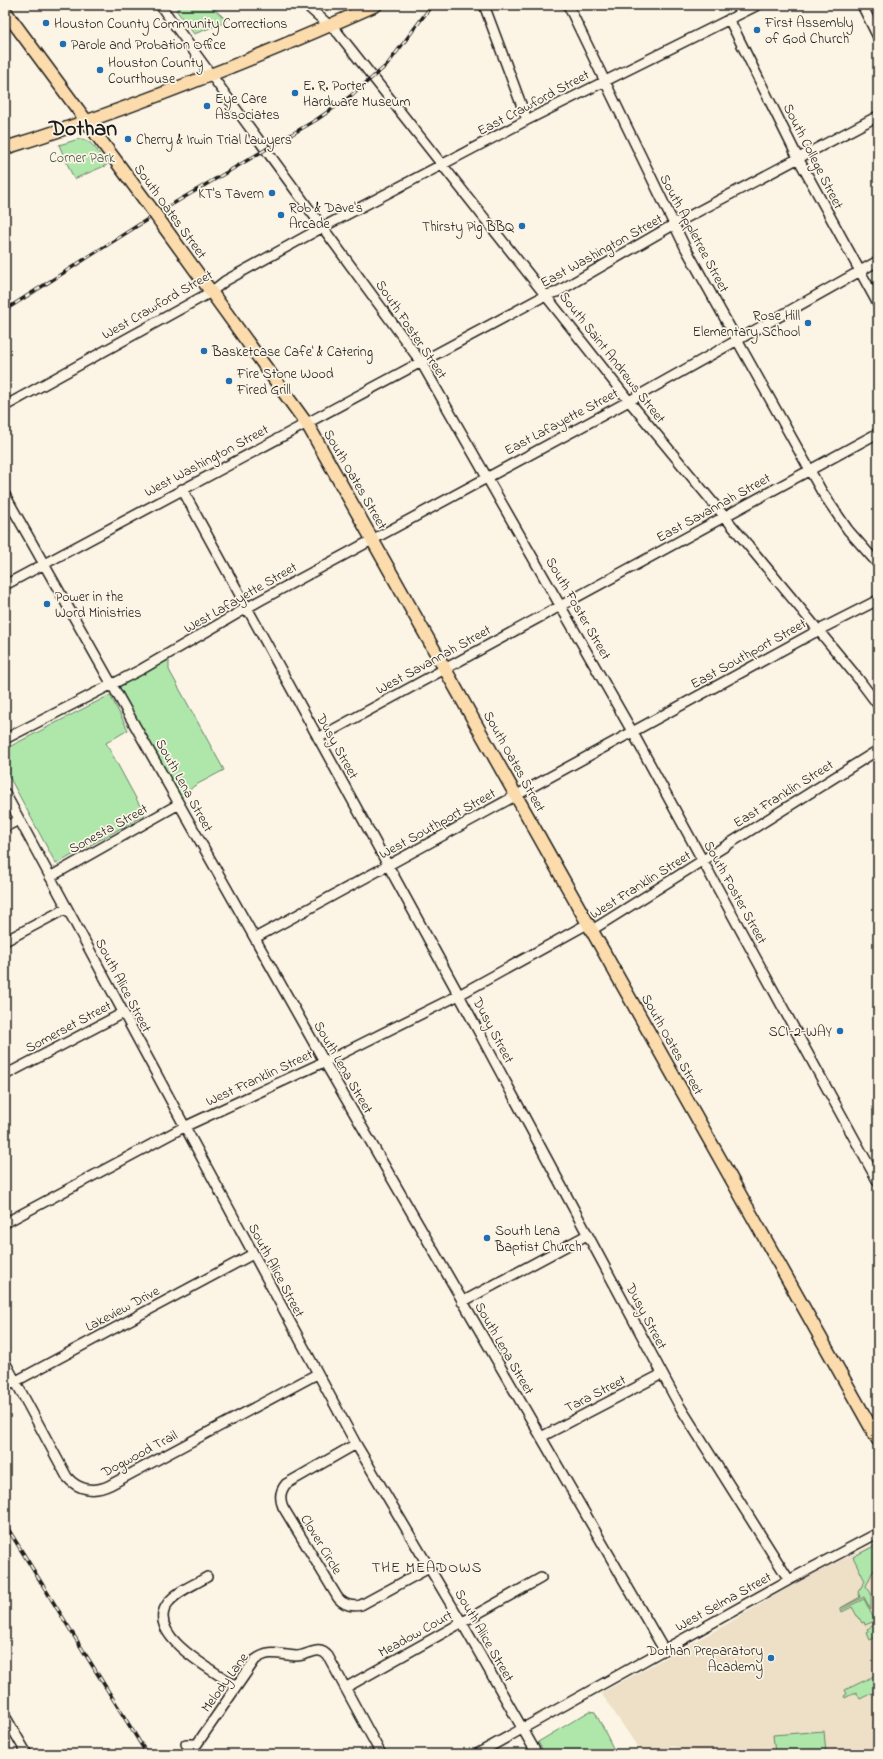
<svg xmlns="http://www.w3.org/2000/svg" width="883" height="1759" viewBox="0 0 883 1759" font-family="'Indie Flower',sans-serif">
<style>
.built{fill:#eedfc7}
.green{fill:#afe7ab;stroke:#668264}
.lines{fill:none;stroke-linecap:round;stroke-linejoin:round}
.minor-casing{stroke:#1c1c1c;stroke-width:12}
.major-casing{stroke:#1c1c1c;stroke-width:15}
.minor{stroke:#fcf5e5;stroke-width:9}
.major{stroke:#fcdcac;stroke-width:12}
.rail-casing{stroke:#1c1c1c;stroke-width:3.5}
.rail{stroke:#fcf5e5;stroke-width:2;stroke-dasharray:6;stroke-linecap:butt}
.major-bridge-casing{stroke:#1c1c1c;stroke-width:15;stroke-linecap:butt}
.major-bridge{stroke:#fcdcac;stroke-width:12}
.poi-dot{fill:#1f6fb2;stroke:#fcf5e5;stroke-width:1.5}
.labels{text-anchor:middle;stroke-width:3.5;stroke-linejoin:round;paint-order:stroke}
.poi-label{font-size:14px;fill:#1c1c1c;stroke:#fcf5e5;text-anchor:start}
.street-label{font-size:14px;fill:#1c1c1c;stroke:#fcf5e5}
.park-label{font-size:14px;fill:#485947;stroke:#fcf5e5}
.neighbourhood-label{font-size:15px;letter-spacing:1px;fill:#1c1c1c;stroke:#fcf5e5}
.town-label{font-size:22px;font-weight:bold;fill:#1c1c1c;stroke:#fcf5e5}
</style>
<rect width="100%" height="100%" fill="#fcf5e5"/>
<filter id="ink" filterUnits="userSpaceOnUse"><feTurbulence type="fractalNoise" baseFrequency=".025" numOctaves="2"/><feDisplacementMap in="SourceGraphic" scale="8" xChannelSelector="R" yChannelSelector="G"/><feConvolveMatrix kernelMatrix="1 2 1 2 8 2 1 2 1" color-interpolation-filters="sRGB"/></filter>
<g filter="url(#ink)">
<path class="built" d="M878 1542V1754H760L757 1748 700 1752 684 1750 670 1746 665 1754H651L637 1746 601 1693 727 1624 803 1579Z"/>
<path class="green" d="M183 5H210L223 17 226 22 194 34 176 10Z
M79 139C92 138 100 156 107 165L74 179 59 145Z
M169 658V670L224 770 194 786 181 798 119 687Z
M110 695 128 730 106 743 145 815 56 864 5 769V749Z
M878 1544V1565L872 1573 866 1586 871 1593V1610L864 1597 839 1609 860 1597 858 1592 865 1581 853 1557Z
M864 1599 875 1621 865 1625 864 1622 862 1623 858 1616H857L852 1607 842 1612 841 1610Z
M876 1624 878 1628V1636L870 1640 867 1633 869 1632 867 1629Z
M874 1676 878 1683V1690L860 1699 856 1692 845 1698 844 1696 847 1694 845 1690Z
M590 1711 595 1712 616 1754H545L538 1742Z
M824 1731 826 1754H775L773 1735Z"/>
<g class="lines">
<defs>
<path id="minor" d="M160 5 421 362 633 733 878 1182
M306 5 338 33 629 401 857 677 878 705
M484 5 527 120
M568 5 685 247 822 492 848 530 878 564
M862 5 878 37
M729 19 798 158 878 304
M5 406 211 292 225 281 323 227 527 120 758 5
M182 489 459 995 679 1405 789 1580
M5 495 324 1061 664 1650
M5 585 546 295 557 292 680 221 878 116
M318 738 878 433
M5 739 142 669 259 601 629 401 878 261
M5 793 356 1444 462 1623 537 1754
M5 827 19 820
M50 877 179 804
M592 930 878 750
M255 938 819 630 878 600
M5 941 67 908
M5 1075 123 1013
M5 1223 184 1127 341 1054 459 995 589 923
M462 1302 587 1235
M5 1362 67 1477C78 1490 94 1493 110 1485L317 1374
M5 1387 253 1254
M541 1437 662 1374
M356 1444 286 1484C280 1491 279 1498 283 1507L338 1598C344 1605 352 1607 361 1605L429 1568
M207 1577C194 1585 177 1591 168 1603 143 1635 216 1672 236 1686
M345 1688 541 1578
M5 1716 27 1754
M186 1744H197L255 1660C269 1649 280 1655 296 1656 309 1656 318 1644 328 1656L381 1754
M477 1754 789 1580 878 1533"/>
<path id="major" d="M5 11 150 207
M5 148C132 109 255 59 376 5
M162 224 309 427 878 1440"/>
</defs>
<use href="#minor" class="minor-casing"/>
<use href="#major" class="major-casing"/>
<use href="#minor" class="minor"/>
<use href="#major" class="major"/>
<defs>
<path id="rail" d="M5 310 159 212 316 120 348 98 387 65 432 5
M5 1524 147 1754"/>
</defs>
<use href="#rail" class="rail-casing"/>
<use href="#rail" class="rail"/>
<defs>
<path id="major-bridge" d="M150 207 162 224"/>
</defs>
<use href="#major-bridge" class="major-bridge-casing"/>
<use href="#major-bridge" class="major-bridge"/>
</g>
</g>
<g class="poi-dot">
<circle cx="46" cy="23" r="4"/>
<circle cx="757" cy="30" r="4"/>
<circle cx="63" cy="44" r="4"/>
<circle cx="100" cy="70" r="4"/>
<circle cx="295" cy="93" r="4"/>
<circle cx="207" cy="106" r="4"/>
<circle cx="128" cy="139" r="4"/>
<circle cx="272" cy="193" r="4"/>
<circle cx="281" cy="215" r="4"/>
<circle cx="522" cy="226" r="4"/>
<circle cx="808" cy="323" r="4"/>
<circle cx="204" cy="351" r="4"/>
<circle cx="229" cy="381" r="4"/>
<circle cx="47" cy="604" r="4"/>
<circle cx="840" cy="1031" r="4"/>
<circle cx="487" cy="1238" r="4"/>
<circle cx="771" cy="1658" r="4"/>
</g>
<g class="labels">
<g class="poi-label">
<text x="765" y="27">First Assembly<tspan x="765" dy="16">of God Church</tspan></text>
<text x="54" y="28">Houston County Community Corrections</text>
<text x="71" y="49">Parole and Probation Office</text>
<text x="108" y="67">Houston County<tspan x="108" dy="16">Courthouse</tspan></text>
<text x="303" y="90">E. R. Porter<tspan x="303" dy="16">Hardware Museum</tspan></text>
<text x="215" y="103">Eye Care<tspan x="215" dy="16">Associates</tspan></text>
<text x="136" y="144">Cherry &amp; Irwin Trial Lawyers</text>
<text x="264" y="198" text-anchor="end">KT's Tavern</text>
<text x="289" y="212">Rob &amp; Dave's<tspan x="289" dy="16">Arcade</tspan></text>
<text x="514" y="231" text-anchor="end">Thirsty Pig BBQ</text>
<text x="800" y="320" text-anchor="end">Rose Hill<tspan x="800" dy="16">Elementary School</tspan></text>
<text x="212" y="356">Basketcase Cafe' &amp; Catering</text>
<text x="237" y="378">Fire Stone Wood<tspan x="237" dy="16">Fired Grill</tspan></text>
<text x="55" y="601">Power in the<tspan x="55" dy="16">Word Ministries</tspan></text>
<text x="832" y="1036" text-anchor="end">SCI-2-WAY</text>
<text x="495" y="1235">South Lena<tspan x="495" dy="16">Baptist Church</tspan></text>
<text x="763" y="1655" text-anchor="end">Dothan Preparatory<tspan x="763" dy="16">Academy</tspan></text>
</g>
<g class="street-label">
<text transform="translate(533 102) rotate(-28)" y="5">East Crawford Street</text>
<text transform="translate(814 156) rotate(63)" y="5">South College Street</text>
<text transform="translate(171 211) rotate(54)" y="5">South Oates Street</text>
<text transform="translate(695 233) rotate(62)" y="5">South Appletree Street</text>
<text transform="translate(601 250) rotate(-29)" y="5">East Washington Street</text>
<text transform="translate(157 304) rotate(-30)" y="5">West Crawford Street</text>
<text transform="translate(412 329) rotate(56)" y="5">South Foster Street</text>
<text transform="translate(613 357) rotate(52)" y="5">South Saint Andrews Street</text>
<text transform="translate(561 421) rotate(-28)" y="5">East Lafayette Street</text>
<text transform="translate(206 460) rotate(-28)" y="5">West Washington Street</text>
<text transform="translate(356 479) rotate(60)" y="5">South Oates Street</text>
<text transform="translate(713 507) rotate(-29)" y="5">East Savannah Street</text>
<text transform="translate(240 597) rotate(-30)" y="5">West Lafayette Street</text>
<text transform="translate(579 608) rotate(60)" y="5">South Foster Street</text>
<text transform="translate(748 653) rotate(-29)" y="5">East Southport Street</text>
<text transform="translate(433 659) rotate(-29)" y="5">West Savannah Street</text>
<text transform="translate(338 746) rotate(61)" y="5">Dusy Street</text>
<text transform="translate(515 761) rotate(61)" y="5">South Oates Street</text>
<text transform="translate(185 785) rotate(61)" y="5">South Lena Street</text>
<text transform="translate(783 793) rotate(-32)" y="5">East Franklin Street</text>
<text transform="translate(437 823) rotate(-29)" y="5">West Southport Street</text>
<text transform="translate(108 828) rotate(-29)" y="5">Sonesta Street</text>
<text transform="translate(640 884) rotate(-32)" y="5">West Franklin Street</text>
<text transform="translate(736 892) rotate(61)" y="5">South Foster Street</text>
<text transform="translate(124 985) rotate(62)" y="5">South Alice Street</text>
<text transform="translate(68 1026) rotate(-28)" y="5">Somerset Street</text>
<text transform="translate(494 1030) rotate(62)" y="5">Dusy Street</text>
<text transform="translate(673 1044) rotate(61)" y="5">South Oates Street</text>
<text transform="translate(344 1067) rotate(60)" y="5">South Lena Street</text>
<text transform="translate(259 1077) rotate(-25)" y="5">West Franklin Street</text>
<text transform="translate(277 1270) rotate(62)" y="5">South Alice Street</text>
<text transform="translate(122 1308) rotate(-28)" y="5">Lakeview Drive</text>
<text transform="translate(647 1316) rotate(62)" y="5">Dusy Street</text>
<text transform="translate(505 1348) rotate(60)" y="5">South Lena Street</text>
<text transform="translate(595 1393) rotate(-27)" y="5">Tara Street</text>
<text transform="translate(139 1453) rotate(-28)" y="5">Dogwood Trail</text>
<text transform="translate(322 1544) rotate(59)" y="5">Clover Circle</text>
<text transform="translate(723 1601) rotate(-29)" y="5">West Selma Street</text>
<text transform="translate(415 1633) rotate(-29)" y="5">Meadow Court</text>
<text transform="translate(485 1635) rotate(60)" y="5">South Alice Street</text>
<text transform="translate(224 1682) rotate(-54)" y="5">Melody Lane</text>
</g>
<g class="park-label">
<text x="82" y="162">Corner Park</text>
</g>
<g class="neighbourhood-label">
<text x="427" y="1572">THE MEADOWS</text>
</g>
<g class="town-label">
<text x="83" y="135">Dothan</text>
</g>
</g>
<rect width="883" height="1759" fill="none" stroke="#fcf5e5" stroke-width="20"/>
<rect x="10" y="10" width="863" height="1739" fill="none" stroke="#1c1c1c" stroke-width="1.5" filter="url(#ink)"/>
</svg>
